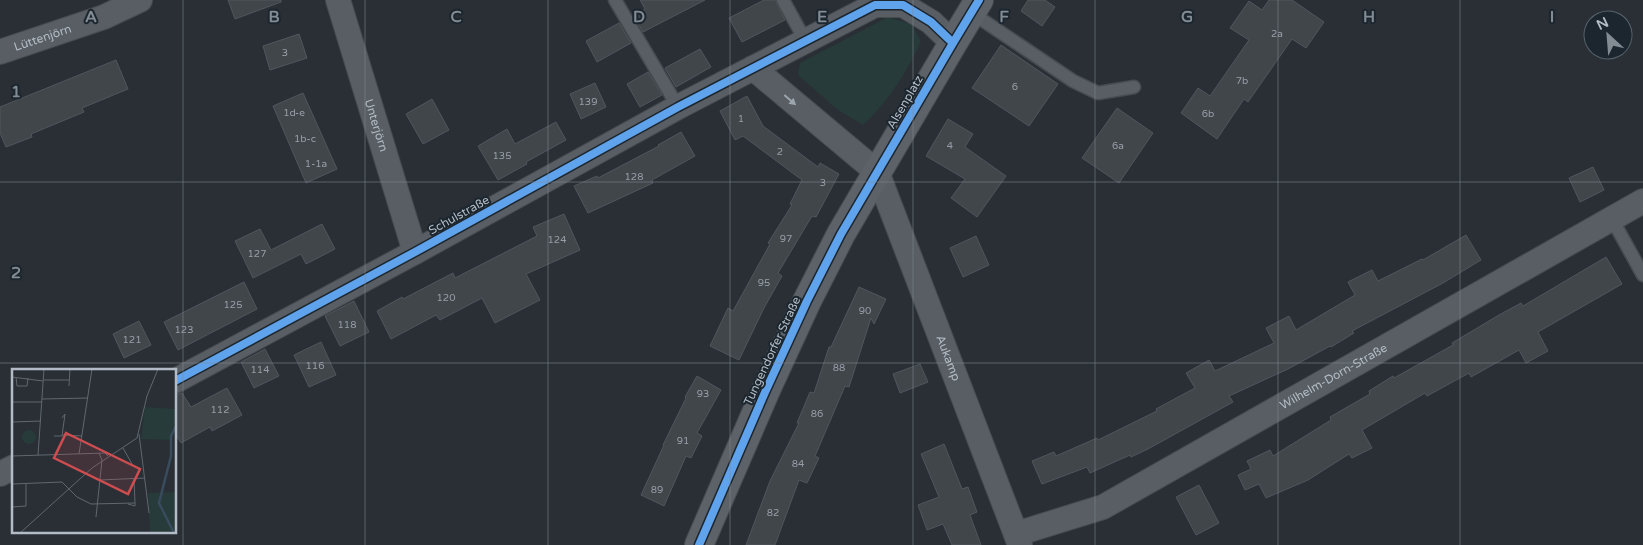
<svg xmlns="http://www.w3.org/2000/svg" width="1643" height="545" viewBox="0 0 1643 545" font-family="'Varela Round',sans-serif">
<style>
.green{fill:#273b3b}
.building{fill:#41464b;stroke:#50565d}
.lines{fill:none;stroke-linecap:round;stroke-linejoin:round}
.lane-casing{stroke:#464b50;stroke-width:15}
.street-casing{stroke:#464b50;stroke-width:26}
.secondary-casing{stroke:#464b50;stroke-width:30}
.lane{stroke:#585e63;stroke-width:12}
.street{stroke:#585e63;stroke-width:24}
.secondary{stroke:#5d6168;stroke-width:28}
.cycleway-casing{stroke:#1c262f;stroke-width:11}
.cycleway{stroke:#60a3ed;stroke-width:8}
.oneway{fill:#9ca4ad}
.grid{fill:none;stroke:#838b93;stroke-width:1;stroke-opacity:0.55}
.labels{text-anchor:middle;stroke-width:4;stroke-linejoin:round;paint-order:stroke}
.number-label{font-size:10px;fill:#969ea7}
.street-label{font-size:12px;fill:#b3bcc6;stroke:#1c262f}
.inset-river{fill:none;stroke:#384c5e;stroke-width:2.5}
.inset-road{fill:none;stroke:#60676f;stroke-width:1}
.view{fill:#cd4d50;fill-opacity:0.15;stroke:#cd4d50;stroke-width:2.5}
.inset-edge{fill:none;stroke:#b3bcc6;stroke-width:2.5}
.grid-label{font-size:16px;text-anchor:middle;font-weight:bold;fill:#838b93;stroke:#1c262f;stroke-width:4;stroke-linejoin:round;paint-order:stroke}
</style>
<rect width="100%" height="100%" fill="#292f35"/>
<path class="green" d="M888 17 911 24 921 41C907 72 888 102 863 125L838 110 798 75 800 63Z"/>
<path class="building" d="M228 0H281V2L235 19Z
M640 0H705L643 32 634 16 645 9Z
M764 0H775L785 20 742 42 729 18Z
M1028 0H1045L1055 7 1042 26 1021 11Z
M1269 0H1292L1324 22 1306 48 1292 39 1248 102 1244 99 1217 139 1181 113 1198 88 1210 96 1249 40 1230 28 1249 1 1262 10Z
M619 23 631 43 597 62 586 41Z
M299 34 307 58 270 70 263 46Z
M1001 45 1058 84 1029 126 972 88Z
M700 49 711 67 676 87 665 68Z
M116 60 128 89 82 108 84 112 31 134 32 137 6 147 0 133V107Z
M648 72 662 95 640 107 627 84Z
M595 83 606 107 581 119 570 94Z
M303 93 337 169 306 183 273 106Z
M747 96 763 126 818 167 820 163 839 174 816 217 812 216 778 273 782 276 764 308 739 360 710 346 728 308 733 311 770 244 768 243 792 205 790 204 802 180 743 136 735 140 720 111Z
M432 99 449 130 423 144 406 114Z
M1117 108 1153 133 1119 183 1082 158Z
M948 119 973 134 965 147 1006 176 977 217 951 198 965 179 926 156Z
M556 122 566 140 526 162 527 164 498 180 478 146 507 129 515 144Z
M681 132 695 156 652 180 653 183 588 213 574 186 597 176 598 178 659 146 658 145Z
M1593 167 1604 190 1580 202 1569 178Z
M564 214 580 250 526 274 540 300 495 323 482 298 440 320 436 315 391 339 377 311 402 297 403 299 453 273 455 278 537 236 533 227Z
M322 224 335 249 306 264 301 254 253 278 235 241 260 229 271 250Z
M1466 235 1481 260 1443 283 1352 331 1354 333 1331 347 1330 346 1288 369 1229 396 1233 402 1148 449 1131 457 1130 455 1090 473 1087 467 1042 484 1032 461 1054 452 1056 456 1097 438 1098 440 1157 411 1156 409 1195 388 1186 373 1209 360 1215 371 1274 343 1266 328 1289 316 1296 330 1355 295 1348 282 1372 270 1378 281 1422 259 1423 260Z
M976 236 989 265 963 277 950 248Z
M1606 257 1622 284 1538 332 1548 351 1526 363 1519 350 1471 377 1469 373 1427 396 1425 393 1362 430 1372 448 1352 458 1349 454 1308 480 1266 498 1259 484 1245 490 1238 475 1251 469 1247 461 1270 450 1273 456 1331 420 1330 417 1370 394 1369 391 1393 376 1394 378 1453 345 1452 343 1499 315 1521 303 1523 306Z
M244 282 257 309 178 350 164 322Z
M859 287 886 299 874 324 871 318 849 387 845 386 815 456 819 458 807 483 799 480 775 545H746L770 481 799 423H797L810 392 814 393 829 347H831Z
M354 301 369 332 340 346 325 316Z
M139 321 151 345 124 358 113 334Z
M321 342 336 375 309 387 294 355Z
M265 349 279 376 254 388 241 362Z
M920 364 928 382 900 393 893 374Z
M697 376 721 390 697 433 702 436 691 458 686 456 664 506 641 495 664 445H663L686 398 685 397Z
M227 388 242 415 212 431 210 427 181 443 175 433V395L182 393 191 407Z
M944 444 962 489 968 487 977 512 970 515 981 545H952L943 524 927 530 918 505 939 497 921 454Z
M1199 485 1219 523 1196 535 1176 497Z"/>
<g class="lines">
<defs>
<path id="lane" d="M615 0 678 107
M783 0 805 40
M972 13 1073 81 1098 93 1134 87
M1612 219 1643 275"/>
<g id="street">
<path id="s1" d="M338 0 415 252"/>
<path id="s2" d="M0 52 104 17 140 0"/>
<path id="s3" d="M753 68 877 172 1020 545"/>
<path d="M175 381 415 252 678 107 875 5H903L931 22 953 43"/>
<path d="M0 474 14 467"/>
<path id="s4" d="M1016 534 1103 507 1643 201"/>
</g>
<path id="secondary" d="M699 545 766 390 807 301 841 234 953 43 979 0"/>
</defs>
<use href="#lane" class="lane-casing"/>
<use href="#street" class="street-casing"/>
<use href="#secondary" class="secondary-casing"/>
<use href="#lane" class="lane"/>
<use href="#street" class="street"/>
<use href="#secondary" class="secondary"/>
<defs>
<path id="cycleway" d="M175 381 415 252 678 107 875 5H903L931 22 953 43
M699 545 766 390 807 301 841 234 953 43 979 0"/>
</defs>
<use href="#cycleway" class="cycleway-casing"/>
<use href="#cycleway" class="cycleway"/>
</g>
<defs><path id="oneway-solid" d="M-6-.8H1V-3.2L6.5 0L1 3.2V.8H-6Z" transform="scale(1.25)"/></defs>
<use class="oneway" href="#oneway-solid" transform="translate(790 100) rotate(41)"/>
<path class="grid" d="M183 0V545M365 0V545M548 0V545M730 0V545M913 0V545M1095 0V545M1278 0V545M1460 0V545M0 182H1643M0 363H1643"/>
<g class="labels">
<g class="number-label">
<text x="1277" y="37">2a</text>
<text x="285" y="56">3</text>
<text x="1242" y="84">7b</text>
<text x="1015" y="90">6</text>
<text x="588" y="105">139</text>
<text x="294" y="116">1d-e</text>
<text x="1208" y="117">6b</text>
<text x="741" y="122">1</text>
<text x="305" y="142">1b-c</text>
<text x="950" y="149">4</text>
<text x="1118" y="149">6a</text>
<text x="780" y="155">2</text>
<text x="502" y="159">135</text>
<text x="316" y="167">1-1a</text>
<text x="634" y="180">128</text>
<text x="823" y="186">3</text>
<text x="786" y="242">97</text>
<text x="557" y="243">124</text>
<text x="257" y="257">127</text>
<text x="764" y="286">95</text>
<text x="446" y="301">120</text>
<text x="233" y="308">125</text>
<text x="865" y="314">90</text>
<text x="347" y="328">118</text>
<text x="184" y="333">123</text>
<text x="132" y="343">121</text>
<text x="315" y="369">116</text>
<text x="839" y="371">88</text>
<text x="260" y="373">114</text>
<text x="703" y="397">93</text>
<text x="220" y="413">112</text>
<text x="817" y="417">86</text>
<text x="683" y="444">91</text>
<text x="798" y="467">84</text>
<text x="657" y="493">89</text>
<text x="773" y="516">82</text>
</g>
<g class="street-label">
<text dy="4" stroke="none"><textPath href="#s2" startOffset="45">Lüttenjörn</textPath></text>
<text transform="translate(905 102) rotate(-60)" y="4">Alsenplatz</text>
<text dy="4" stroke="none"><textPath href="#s1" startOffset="131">Unterjörn</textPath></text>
<text transform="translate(459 215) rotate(-29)" y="4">Schulstraße</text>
<text transform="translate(772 351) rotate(-65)" y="4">Tungendorfer Straße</text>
<text dy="4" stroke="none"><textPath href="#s3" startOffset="361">Aukamp</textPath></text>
<text dy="4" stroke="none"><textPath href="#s4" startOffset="356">Wilhelm-Dorn-Straße</textPath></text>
</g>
</g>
<g transform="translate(12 369)">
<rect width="164" height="164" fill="#292f35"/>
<path d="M133 38 164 40V57L158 71 129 70ZM10 68a7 7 0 1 1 14 0a7 7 0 1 1-14 0ZM164 123V164H138L136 124Z" fill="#273b3b"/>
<path class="inset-river" d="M162 164 147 134 159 87V67L164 57"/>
<path class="inset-road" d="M0 8 31 12M4 8 5 17H15L16 9M32 11H57M57 17 58 0M30 30 76 29M0 33H30M0 53 29 52M127 65 137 144M50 66 70 67M42 67H50L53 45 50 49M111 79 120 95M67 85 80 0M26 86 32 0M0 87 93 84 96 87M122 110 123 134M88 111 133 109M0 115 50 113 65 128 79 135 123 134V137L116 135M0 138 14 137V115M84 148 90 91 87 84M8 164 80 99 125 69 135 27 146 0"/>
<path class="view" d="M54 64 128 100 116 125 42 89Z"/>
<rect width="164" height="164" class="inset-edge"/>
</g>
<g class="grid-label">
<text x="91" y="22">A</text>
<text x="274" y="22">B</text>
<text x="456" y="22">C</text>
<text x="639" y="22">D</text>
<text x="822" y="22">E</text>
<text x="1004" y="22">F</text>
<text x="1187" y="22">G</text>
<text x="1369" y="22">H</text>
<text x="1552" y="22">I</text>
<text x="16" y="97">1</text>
<text x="16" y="278">2</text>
</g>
<g transform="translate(1608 35) rotate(334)"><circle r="24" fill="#1c262f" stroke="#58626b"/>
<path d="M0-4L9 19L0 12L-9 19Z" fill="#838b93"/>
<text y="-8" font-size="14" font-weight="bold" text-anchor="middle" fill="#b3bcc6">N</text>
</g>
</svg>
